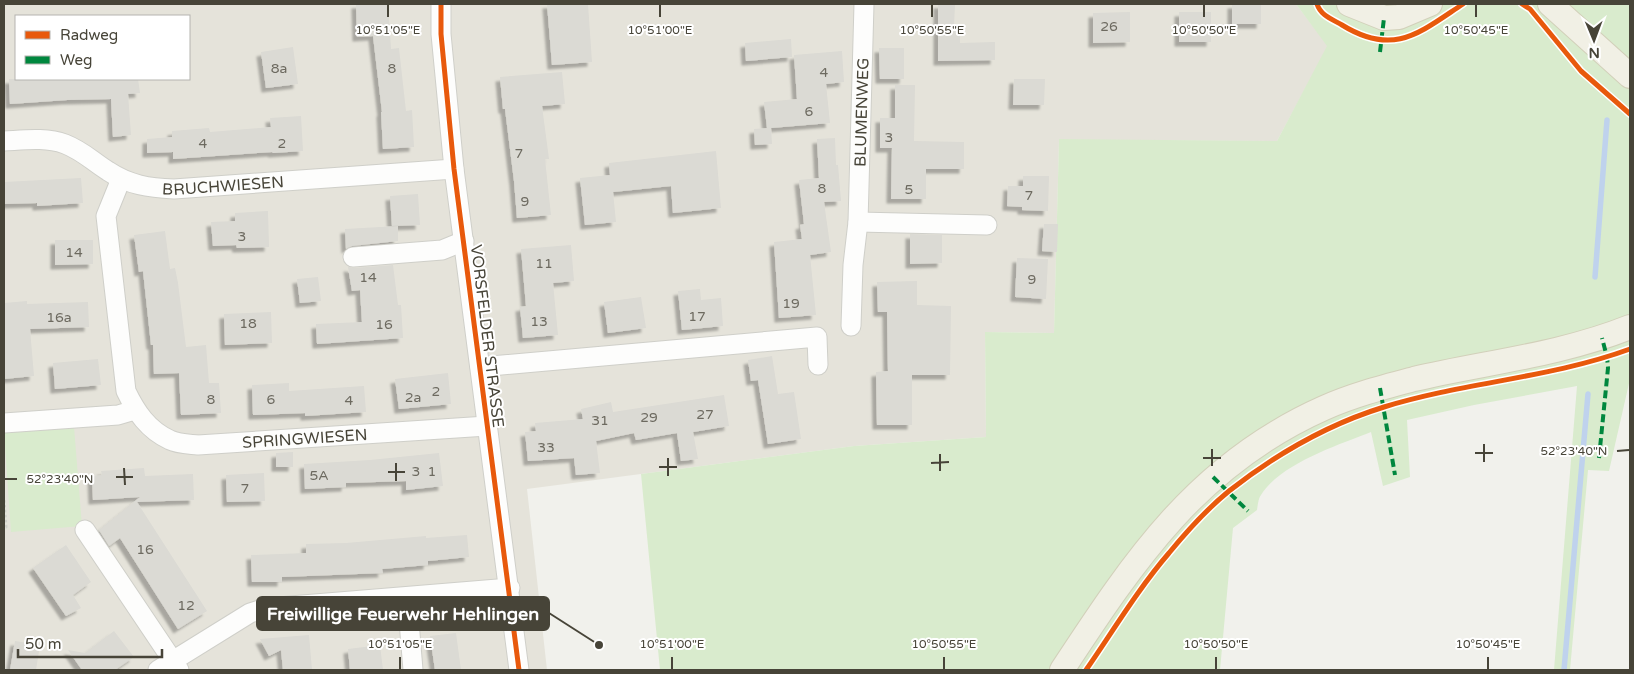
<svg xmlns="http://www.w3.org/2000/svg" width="1634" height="674" viewBox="0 0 1634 674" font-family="'Varela Round',sans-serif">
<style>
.residential{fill:#e5e3da;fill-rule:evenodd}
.green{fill:#d9ebcd}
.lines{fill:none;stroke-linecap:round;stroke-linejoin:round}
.stream{stroke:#bfd2ed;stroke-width:5.5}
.building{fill:#dbdad4;filter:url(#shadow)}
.minor-casing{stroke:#cfcfc9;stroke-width:21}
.major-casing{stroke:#d2d0ba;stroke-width:26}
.path{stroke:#d1d1cb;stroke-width:3;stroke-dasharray:2.5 2.5;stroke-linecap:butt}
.minor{stroke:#fdfdfc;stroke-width:19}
.major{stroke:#f1f0e5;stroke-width:24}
.quiet{stroke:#00873e;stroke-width:4;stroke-dasharray:8 4;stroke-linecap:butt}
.cycleway-casing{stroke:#fff;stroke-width:8}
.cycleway{stroke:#e8590c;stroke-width:5}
.ticks{fill:none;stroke:#474438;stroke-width:2}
.labels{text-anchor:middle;stroke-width:4;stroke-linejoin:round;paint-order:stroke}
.number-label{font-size:14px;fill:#6d6a60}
.street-label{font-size:16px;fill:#474438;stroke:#fff}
.ticks-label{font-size:12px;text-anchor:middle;fill:#474438;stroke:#fff;stroke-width:4;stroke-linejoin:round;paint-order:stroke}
.leader{fill:none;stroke:#474438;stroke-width:2}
.callout-dot{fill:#474438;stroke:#fff;stroke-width:2}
.callout{fill:#474438;stroke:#474438;stroke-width:2}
.callout-label{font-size:18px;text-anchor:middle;font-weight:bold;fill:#fff}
</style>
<defs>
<filter id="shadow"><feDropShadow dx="-4.5" dy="4.5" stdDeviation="1" flood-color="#0004"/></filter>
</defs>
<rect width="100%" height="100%" fill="#f1f1ec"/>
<path class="residential" d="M4 4H1296L1328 46 1277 141 1059 140 1054 333 985 332 986 437 854 446 527 489 547 670H4ZM16 16H189V79H16Z"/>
<path class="green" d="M1296 4H1628L1630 7V379L1609 471 1588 470 1570 670H1554L1577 386 1474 405 1407 420 1410 477 1383 486 1371 432C1338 445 1280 464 1261 495 1258 499 1258 505 1257 510L1233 528 1220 670H660L641 474 854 446 986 437 985 332 1054 333 1059 139 1277 141 1327 46Z
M74 427 82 526 11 532 4 432Z"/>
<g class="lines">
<path class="stream" d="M1595 277 1607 120
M1564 670 1588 394"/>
</g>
<path class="building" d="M356 4H388L391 49 399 48 406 111 412 110 414 147 383 149 381 112H382L373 36 357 37Z
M547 4H588L592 62 552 65Z
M938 4H955L954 26 960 27V43L995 42V60L938 61Z
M1232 4H1261V24H1232Z
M1130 12V42L1093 43V13Z
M1179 12H1211V42H1179Z
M791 39 792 57 746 61 745 43Z
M293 47 298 84 266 88 261 52Z
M879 48H904V79H880Z
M842 51 844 82 826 84 830 123 771 128 772 144 755 145 754 129 767 128 764 102 797 99 794 55Z
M562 72 565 104 542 106 549 159H545L551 215 517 218 514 181 505 109H503L500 77Z
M9 79H138L140 93 128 94 131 135 113 137 111 99 67 100 10 104Z
M1014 79H1045L1044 105H1013Z
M895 85H915L914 141 964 142V169H926V199H891L892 148H880V118H895Z
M301 116 303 151 273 153 272 152 173 159V152L147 153V139L172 137V131L209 128 210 132 271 127 270 118Z
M835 138 836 165H838L841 201 824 202 831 252 810 255 816 315 779 318 774 242 802 239 800 225 804 224 799 180 819 178 817 139Z
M716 151 721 208 673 213 671 186 613 192 616 222 585 225 580 178 610 175 609 163Z
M1023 176H1049L1048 211 1022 210V207L1007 206 1008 186H1023Z
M81 178 83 203 37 206V203L4 204V182Z
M418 194 420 225 392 226 390 196Z
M268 211 269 247 237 248 236 245 213 246 211 222 235 221V213Z
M1044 224H1058L1057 252 1042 251Z
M398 226V241L352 246 346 249 345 229Z
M165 231 170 269 175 268 178 283 186 347 206 345 209 383H219L221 413 181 415 179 373 154 374 153 345H151L143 271 139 272 134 235Z
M910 234 942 235V263L910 264Z
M55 240H93V264L55 265Z
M571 245 574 281 553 283 558 335 523 338 520 307 526 306 521 249Z
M1017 258 1048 259 1046 299 1015 297Z
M393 265 398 305H401L403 338 317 344 316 324 362 322 360 290 352 291 348 267 354 268Z
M318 277 321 301 300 303 297 279Z
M917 281V305L951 306 950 375H912V425H877L876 372 888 371 887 312H878L877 282Z
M700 289 701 300 721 298 723 326 682 330 678 291Z
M641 297 646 328 608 333 604 302Z
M27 301V304L88 302 89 327 30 329 34 376 4 379V303Z
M271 312 272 343 225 345 224 314Z
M772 356 778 394 794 392 801 439 768 444 758 380 751 381 748 360Z
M98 359 101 385 55 389 53 363Z
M448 373 451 404 399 409 395 379Z
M289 383V391L364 386 366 412 305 416V413L253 415 252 385Z
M724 395 729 426 693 432 698 459 681 461 677 433 636 440 634 433 596 441 600 473 576 475 574 458 528 461 525 432 536 431 535 423 583 419 581 409 611 402 613 412Z
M293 452V467H276V453Z
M439 453 443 486 406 490V481L346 483V487L305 489 304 464 370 460Z
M144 468 145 476 193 474 194 500 137 502 207 611 178 629 120 538 109 546 99 530 140 497 93 500 92 476 102 475 101 471Z
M264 473 265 501 227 502 226 475Z
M467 535 469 557 428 561V565L382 569 383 573 282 577V582H252L251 555 306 553V544L346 543 426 536V538Z
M66 545 91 582 73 595 81 608 66 616 33 568Z
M114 631 134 657 115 670H82L68 650 85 653Z
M456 633 461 670H435L430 636Z
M309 635 312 670H283L281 650 269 656 260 639Z
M15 641 40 645 36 670H10Z
M380 645 383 670H350L348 649Z"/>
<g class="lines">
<defs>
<g id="minor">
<path d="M441 4V34L454 169 519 670"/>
<path id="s1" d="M4 141C24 140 46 137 65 144 83 151 92 161 108 171 129 185 149 188 174 189L454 169"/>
<path id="s2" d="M121 179 106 216 126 391C136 412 148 430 170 440 178 444 189 444 198 445L487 426"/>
<path d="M858 222 987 225"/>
<path d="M353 257 442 250 464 241"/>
<path id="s3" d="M851 326 853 265 858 222 864 4"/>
<path d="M480 367 817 337 818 365"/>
<path d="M4 423 118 415 135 410"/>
<path d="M85 530 179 670"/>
<path d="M407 597 413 670"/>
<path d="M158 670 250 613 266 608 510 588"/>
</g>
<path id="major" d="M1349 4 1384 18 1399 17 1430 4
M1550 4 1630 76
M1062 670C1135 559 1198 464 1324 408 1353 395 1384 387 1414 379 1487 362 1560 355 1630 327"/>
</defs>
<use href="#minor" class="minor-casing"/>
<use href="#major" class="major-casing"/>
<path class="path" d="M4 500 6 527H4"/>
<use href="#minor" class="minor"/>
<use href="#major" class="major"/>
<path class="quiet" d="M1380 52 1384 18
M1380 388 1395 475
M1599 458 1608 368 1607 357 1602 338
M1213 477 1248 511"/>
<defs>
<path id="cycleway" d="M441 4V34L454 169 519 670
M1317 4C1321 16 1332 19 1342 25 1394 57 1419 33 1463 4
M1522 4 1530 9 1581 71 1630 114
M1086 670C1113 631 1138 589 1169 553 1187 531 1207 509 1229 491 1275 455 1329 424 1384 407 1465 382 1551 378 1630 349"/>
</defs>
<use href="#cycleway" class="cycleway-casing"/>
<use href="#cycleway" class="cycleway"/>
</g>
<path class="ticks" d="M388 5V17M660 5V17M932 5V17M1204 5V17M1476 5V17M1484 444V462M1212 449V466M1617 451 1629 450M1475 453H1493M940 454V471M668 458V476M1203 458H1221M396 463V481M931 463 949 462M659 467H677M124 468 125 485M388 472H405M116 477H133M5 479H17M400 657V669M672 657V669M944 657V669M1216 657V669M1488 657V669"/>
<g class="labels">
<g class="number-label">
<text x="1109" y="31">26</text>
<text x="279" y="73">8a</text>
<text x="392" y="73">8</text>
<text x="824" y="77">4</text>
<text x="809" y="116">6</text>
<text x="889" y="142">3</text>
<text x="203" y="148">4</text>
<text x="282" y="148">2</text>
<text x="519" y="158">7</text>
<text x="822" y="193">8</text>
<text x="909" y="194">5</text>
<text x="1029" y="200">7</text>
<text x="525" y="206">9</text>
<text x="242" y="241">3</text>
<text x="74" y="257">14</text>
<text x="544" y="268">11</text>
<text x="368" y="282">14</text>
<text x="1032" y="284">9</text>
<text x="791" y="308">19</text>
<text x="697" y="321">17</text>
<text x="59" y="322">16a</text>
<text x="539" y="326">13</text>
<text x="248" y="328">18</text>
<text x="384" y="329">16</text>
<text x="436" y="396">2</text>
<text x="413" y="402">2a</text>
<text x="211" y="404">8</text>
<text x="271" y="404">6</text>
<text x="349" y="405">4</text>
<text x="705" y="419">27</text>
<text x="649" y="422">29</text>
<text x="600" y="425">31</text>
<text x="546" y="452">33</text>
<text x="416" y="476">3</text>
<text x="432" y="476">1</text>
<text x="319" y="480">5A</text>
<text x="245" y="493">7</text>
<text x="145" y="554">16</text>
<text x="186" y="610">12</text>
</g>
<g class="street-label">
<text dy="6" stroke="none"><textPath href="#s3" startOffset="214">BLUMENWEG</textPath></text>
<text dy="6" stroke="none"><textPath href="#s1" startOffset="231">BRUCHWIESEN</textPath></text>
<text transform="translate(488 336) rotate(83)" y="6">VORSFELDER STRASSE</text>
<text dy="6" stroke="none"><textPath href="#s2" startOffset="419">SPRINGWIESEN</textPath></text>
</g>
</g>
<g class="ticks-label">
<text x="388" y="34">10°51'05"E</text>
<text x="660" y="34">10°51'00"E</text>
<text x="932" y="34">10°50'55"E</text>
<text x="1204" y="34">10°50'50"E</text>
<text x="1476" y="34">10°50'45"E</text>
<text x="1574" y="455">52°23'40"N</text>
<text x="60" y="483">52°23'40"N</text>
<text x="400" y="648">10°51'05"E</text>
<text x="672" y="648">10°51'00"E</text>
<text x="944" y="648">10°50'55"E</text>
<text x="1216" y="648">10°50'50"E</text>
<text x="1488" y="648">10°50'45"E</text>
</g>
<path class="leader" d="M599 645L549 613"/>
<circle class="callout-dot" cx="599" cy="645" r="5"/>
<rect class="callout" x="257" y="597" width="292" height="33" rx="5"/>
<g class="callout-label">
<text x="403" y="620">Freiwillige Feuerwehr Hehlingen</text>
</g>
<rect width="1634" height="674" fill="none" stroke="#474438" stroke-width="10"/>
<rect x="15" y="15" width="175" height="65" fill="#ffffff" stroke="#b5b4af"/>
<rect x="25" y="31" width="25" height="8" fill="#e8590c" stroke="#b5b4af"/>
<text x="60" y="40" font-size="15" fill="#474438">Radweg</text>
<rect x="25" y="56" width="25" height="8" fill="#00873e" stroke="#b5b4af"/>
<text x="60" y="65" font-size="15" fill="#474438">Weg</text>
<g transform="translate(1594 40) rotate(179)" stroke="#ffffff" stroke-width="4" paint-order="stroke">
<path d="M0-4L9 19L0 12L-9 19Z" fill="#474438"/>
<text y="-8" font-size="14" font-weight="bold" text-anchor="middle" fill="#474438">N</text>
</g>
<path d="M18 649v8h144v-8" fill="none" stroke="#474438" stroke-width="2.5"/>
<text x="25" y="649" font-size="15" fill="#474438" stroke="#ffffff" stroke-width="4" paint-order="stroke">50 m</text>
</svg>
